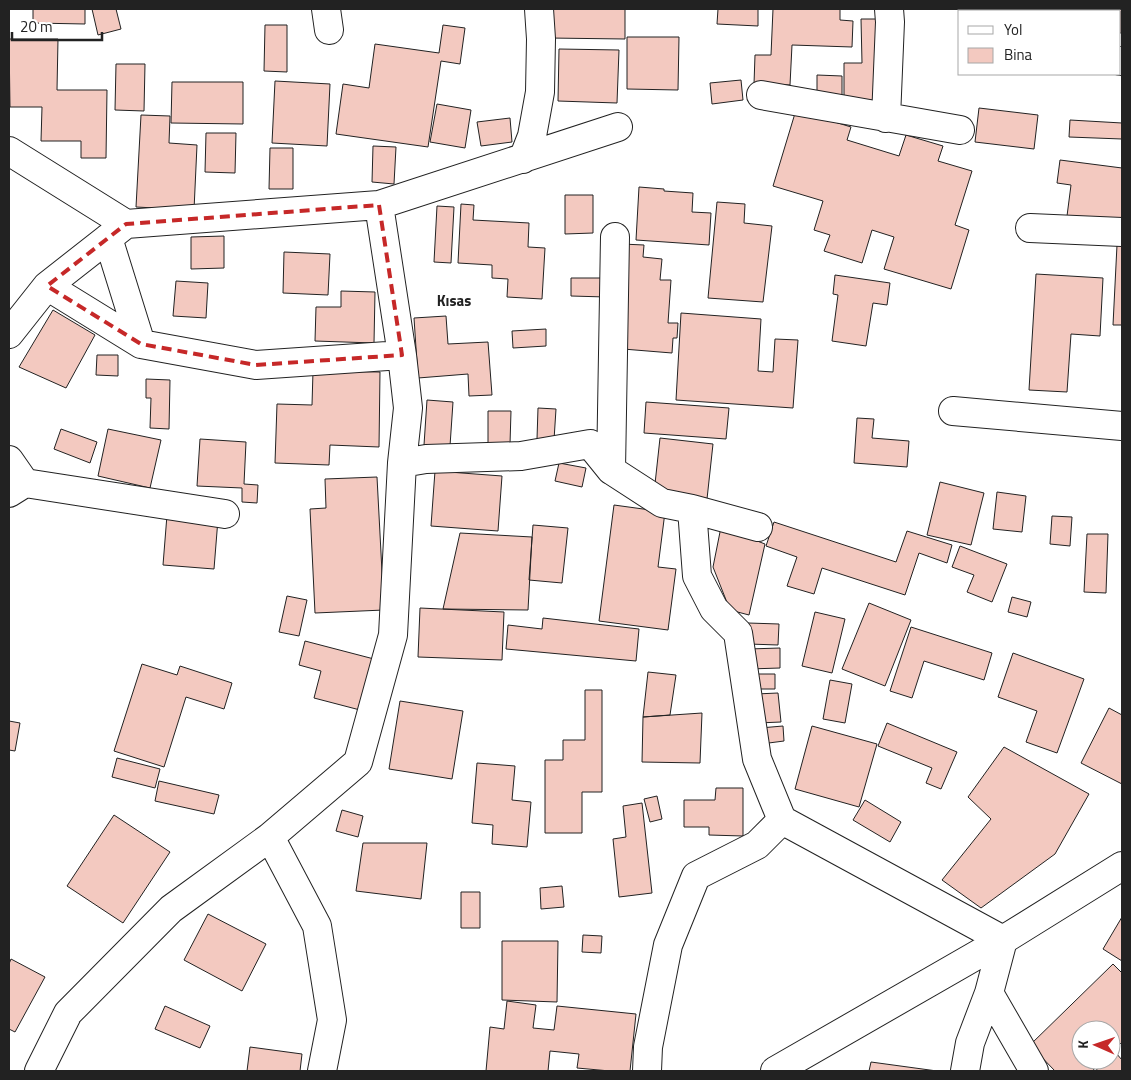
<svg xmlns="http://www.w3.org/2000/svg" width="1131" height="1080" viewBox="0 0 1131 1080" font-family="'Titillium Web',sans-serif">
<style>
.building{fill:#f3c9c0;stroke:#222}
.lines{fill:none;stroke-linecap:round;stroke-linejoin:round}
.minor-casing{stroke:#222;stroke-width:30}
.minor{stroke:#fff;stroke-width:28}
.marked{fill:none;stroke:#c62828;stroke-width:4;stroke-dasharray:10 6;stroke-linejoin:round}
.labels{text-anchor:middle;stroke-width:4;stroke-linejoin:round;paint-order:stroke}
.quarter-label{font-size:15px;font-weight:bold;fill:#222;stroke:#fff}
</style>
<rect width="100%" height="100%" fill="#fff"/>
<path class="building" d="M33 9H85V24L33 23Z
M92 9H116L121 29 98 35Z
M550 9H625V39L549 38Z
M718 9H758V26L717 24Z
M773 9H840V20L853 21 852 47 792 45 790 85 754 84 755 55H771Z
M981 9H1009V11H981Z
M1037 9H1090L1089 11H1037Z
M1103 9H1122V33H1120V11H1103Z
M861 19H880L881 101H844V63H862Z
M265 25H287V72L264 71Z
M443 25 465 28 460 64 441 61 428 147 336 134 343 84 369 88 375 44 439 53Z
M627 37H679L678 90 627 89Z
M9 39H58L57 90H107L106 158H81V141H41L42 107H10Z
M559 49 619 50 617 103 558 101Z
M116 64H145L144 111 115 110Z
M817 75 842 76V95L817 94Z
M741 80 743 100 712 104 710 83Z
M275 81 330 84 327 146 272 143Z
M172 82H243V124L171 123Z
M437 104 471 110 465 148 430 142Z
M979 108 1038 115 1034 149 975 142Z
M796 110 851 127 847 140 899 156 906 135 943 146 938 161 972 171 955 225 969 230 951 289 884 269 894 237 872 230 862 263 824 251 830 235 814 230 823 201 773 186Z
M141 115 170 116 169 143 197 145 194 210 136 207Z
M510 118 512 142 481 146 477 122Z
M1070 120 1122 123V139L1069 137Z
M206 133H236L235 173 205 172Z
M373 146 396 147 394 184 372 182Z
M270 148H293V189H269Z
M1060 160 1122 168V223L1067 216 1071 185 1057 183Z
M639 187 664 189V191L693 193 692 212 711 213 709 245 636 240Z
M565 195H593V233L565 234Z
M717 202 745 204 744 223 772 226 763 302 708 298Z
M461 204 474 205 473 220 529 223 528 247 545 248 542 299 507 297 508 279 492 278V265L458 263Z
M437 206 454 207 451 263 434 262Z
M224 236V268L191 269V237Z
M622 244 644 245 643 257 662 259 660 280H671L668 323H678L677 338H673L672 353 623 349Z
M1117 245H1122V325H1113Z
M284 252 330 254 328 295 283 293Z
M1036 274 1103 278 1100 336 1071 334 1067 392 1029 390Z
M835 275 890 283 887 305 873 303 866 346 832 341 838 295 833 294Z
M571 278H606V297L571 296Z
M176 281 208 283 206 318 173 316Z
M341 291 375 292 374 343 315 341 316 307H341Z
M53 310 95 335 66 388 19 367Z
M681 313 761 319 758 371 773 372 775 339 798 340 793 408 676 400Z
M446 316 448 344 488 342 492 395 469 396 468 374 418 378 414 318Z
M546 329V346L513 348 512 331Z
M97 355H118V376L96 375Z
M313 371 380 372 379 447 330 445 329 465 275 463 277 404 312 405Z
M146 379 170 380 169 429 150 428 151 398H146Z
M427 400 453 402 450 446 424 445Z
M646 402 729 408 726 439 644 433Z
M538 408 556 409 554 440 537 439Z
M488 411H511L510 444H488Z
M857 418 874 419 872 438 909 441 907 467 854 463Z
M61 429 97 442 90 463 54 449Z
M108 429 161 440 150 488 98 476Z
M660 438 713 444 707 499 654 493Z
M200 439 246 442 244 484 258 485 257 503 242 502V488L197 486Z
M559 463 586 468 582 487 555 481Z
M435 471 502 476 498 531 431 526Z
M377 477 384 610 315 613 310 509 326 508 325 479Z
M940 482 984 493 971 545 927 535Z
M997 492 1026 496 1022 532 993 529Z
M614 505 665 512 658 567 676 569 668 630 599 621Z
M167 515 218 519 214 569 163 565Z
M1052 516 1072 517 1070 546 1050 544Z
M774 522 896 562 907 531 952 545 947 563 919 553 905 595 822 568 814 594 787 586 797 557 766 546Z
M533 525 568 528 562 583 529 580Z
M721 527 765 544 749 615 730 610 713 567Z
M460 533 532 537 528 610 443 609Z
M1087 534H1108L1106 593 1084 592Z
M960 546 1007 564 992 602 967 592 974 575 952 567Z
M287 596 307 600 299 636 279 632Z
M1012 597 1031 602 1027 617 1008 612Z
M869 603 911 620 885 686 842 669Z
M420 608 504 612 502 660 418 657Z
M815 612 845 619 832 673 802 666Z
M543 618 639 629 636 661 506 649 508 625 542 629Z
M748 623 779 624 778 645 748 644Z
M911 627 992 653 984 680 924 661 912 698 890 691Z
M305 641 374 659 360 710 314 698 321 671 299 665Z
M780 648V668L749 669 748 649Z
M1013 653 1084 679 1057 753 1026 742 1037 711 998 697Z
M142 664 177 675 180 666 232 683 224 709 186 697 164 767 114 751Z
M648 672 676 675 670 715 643 717Z
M751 674H775V689H751Z
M830 680 852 684 845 723 823 719Z
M585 690H602V792H582V833H545V760H563V740H585Z
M778 693 781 722 758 723 756 694Z
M400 701 463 711 452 779 389 769Z
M1109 708 1122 715V784L1081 763Z
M702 713 700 763 642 762 643 717Z
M9 721 20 723 15 751 9 750Z
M887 723 957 752 941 789 926 783 932 768 878 746Z
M783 726 784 741 761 744 760 728Z
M812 726 877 744 859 807 795 789Z
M1004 747 1089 794 1055 854 981 908 942 880 991 819 968 797Z
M117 758 160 769 155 788 112 777Z
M477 763 515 766 512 800 531 802 527 847 492 844 493 825 472 823Z
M159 781 219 795 214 814 155 801Z
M716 788H743V836L709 835V827H684V800H715Z
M657 796 662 819 650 822 644 799Z
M865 800 901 822 890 842 853 820Z
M642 803 652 893 619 897 613 839 626 837 623 806Z
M342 810 363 816 358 837 336 831Z
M114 815 170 852 123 923 67 886Z
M363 843H427L421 899 356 891Z
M562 886 564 907 541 909 540 888Z
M461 892H480V928H461Z
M208 914 266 944 242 991 184 960Z
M1122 917V961L1103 949Z
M583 935 602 936 601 953 582 952Z
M502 941H558L557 1002 502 1000Z
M11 959 45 977 15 1032 9 1029V964Z
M1113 964 1122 973V1042L1111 1053V1030H1081V1060H1104L1092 1071H1055L1030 1045Z
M507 1001 536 1005 533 1028 554 1030 557 1006 636 1014 630 1071H610L577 1068 579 1054 550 1051 548 1071H486L490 1027 504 1029Z
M165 1006 210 1026 200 1048 155 1029Z
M250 1047 302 1054 300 1071H247Z
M1116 1053 1122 1060V1071H1095L1108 1060H1111V1057Z
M871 1062 937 1071H869Z"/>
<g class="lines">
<defs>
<path id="minor" d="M326 9 329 30
M1120 61H1122
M761 95 960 130
M886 118 890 22 889 9
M9 151 126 224 379 205 402 355 408 408 402 463 393 635 358 762 270 837 171 909 68 1013 39 1071
M523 159 532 136 540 92 541 39 539 9
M379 205 618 127
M1030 228 1122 232
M108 238 141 344
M47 286 141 344 256 365 402 355
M9 334 47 286 126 224
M953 411 1122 426
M9 460 25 483 9 493
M402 463 426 459 521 456 590 444 611 470 662 503 692 509 697 576 714 609 738 633 757 759 782 820 1003 940 989 993 1034 1071
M611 470 615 237
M25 483 225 514
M692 509 758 527
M270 837 317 926 332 1020 322 1071
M647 1071 648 1047 668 945 696 876 757 845 782 820
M775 1071 1003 940 1122 866
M965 1071 970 1043 989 993"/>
</defs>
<use href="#minor" class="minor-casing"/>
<use href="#minor" class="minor"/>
</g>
<path class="marked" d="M379 205 402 355 256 365 141 344 47 286 126 224Z"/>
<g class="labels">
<g class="quarter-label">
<text x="454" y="306">Kısas</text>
</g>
</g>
<rect width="1131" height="1080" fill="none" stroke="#222222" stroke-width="20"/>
<rect x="958" y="10" width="162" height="65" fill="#ffffff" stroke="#a7a7a7"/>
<rect x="968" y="26" width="25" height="8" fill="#ffffff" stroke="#a7a7a7"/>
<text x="1004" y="35" font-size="15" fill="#222222">Yol</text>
<rect x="968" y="48" width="25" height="15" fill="#f3c9c0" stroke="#a7a7a7"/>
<text x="1004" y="60" font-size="15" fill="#222222">Bina</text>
<g transform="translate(1096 1045) rotate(272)"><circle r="24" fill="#ffffff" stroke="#a7a7a7"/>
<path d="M0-4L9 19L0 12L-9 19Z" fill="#c62828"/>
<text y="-8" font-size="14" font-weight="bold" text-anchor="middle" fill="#222222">K</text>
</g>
<path d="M12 32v8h90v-8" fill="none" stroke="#222222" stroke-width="2.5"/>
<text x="20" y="32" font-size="15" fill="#222222" stroke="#ffffff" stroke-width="4" paint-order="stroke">20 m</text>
</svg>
